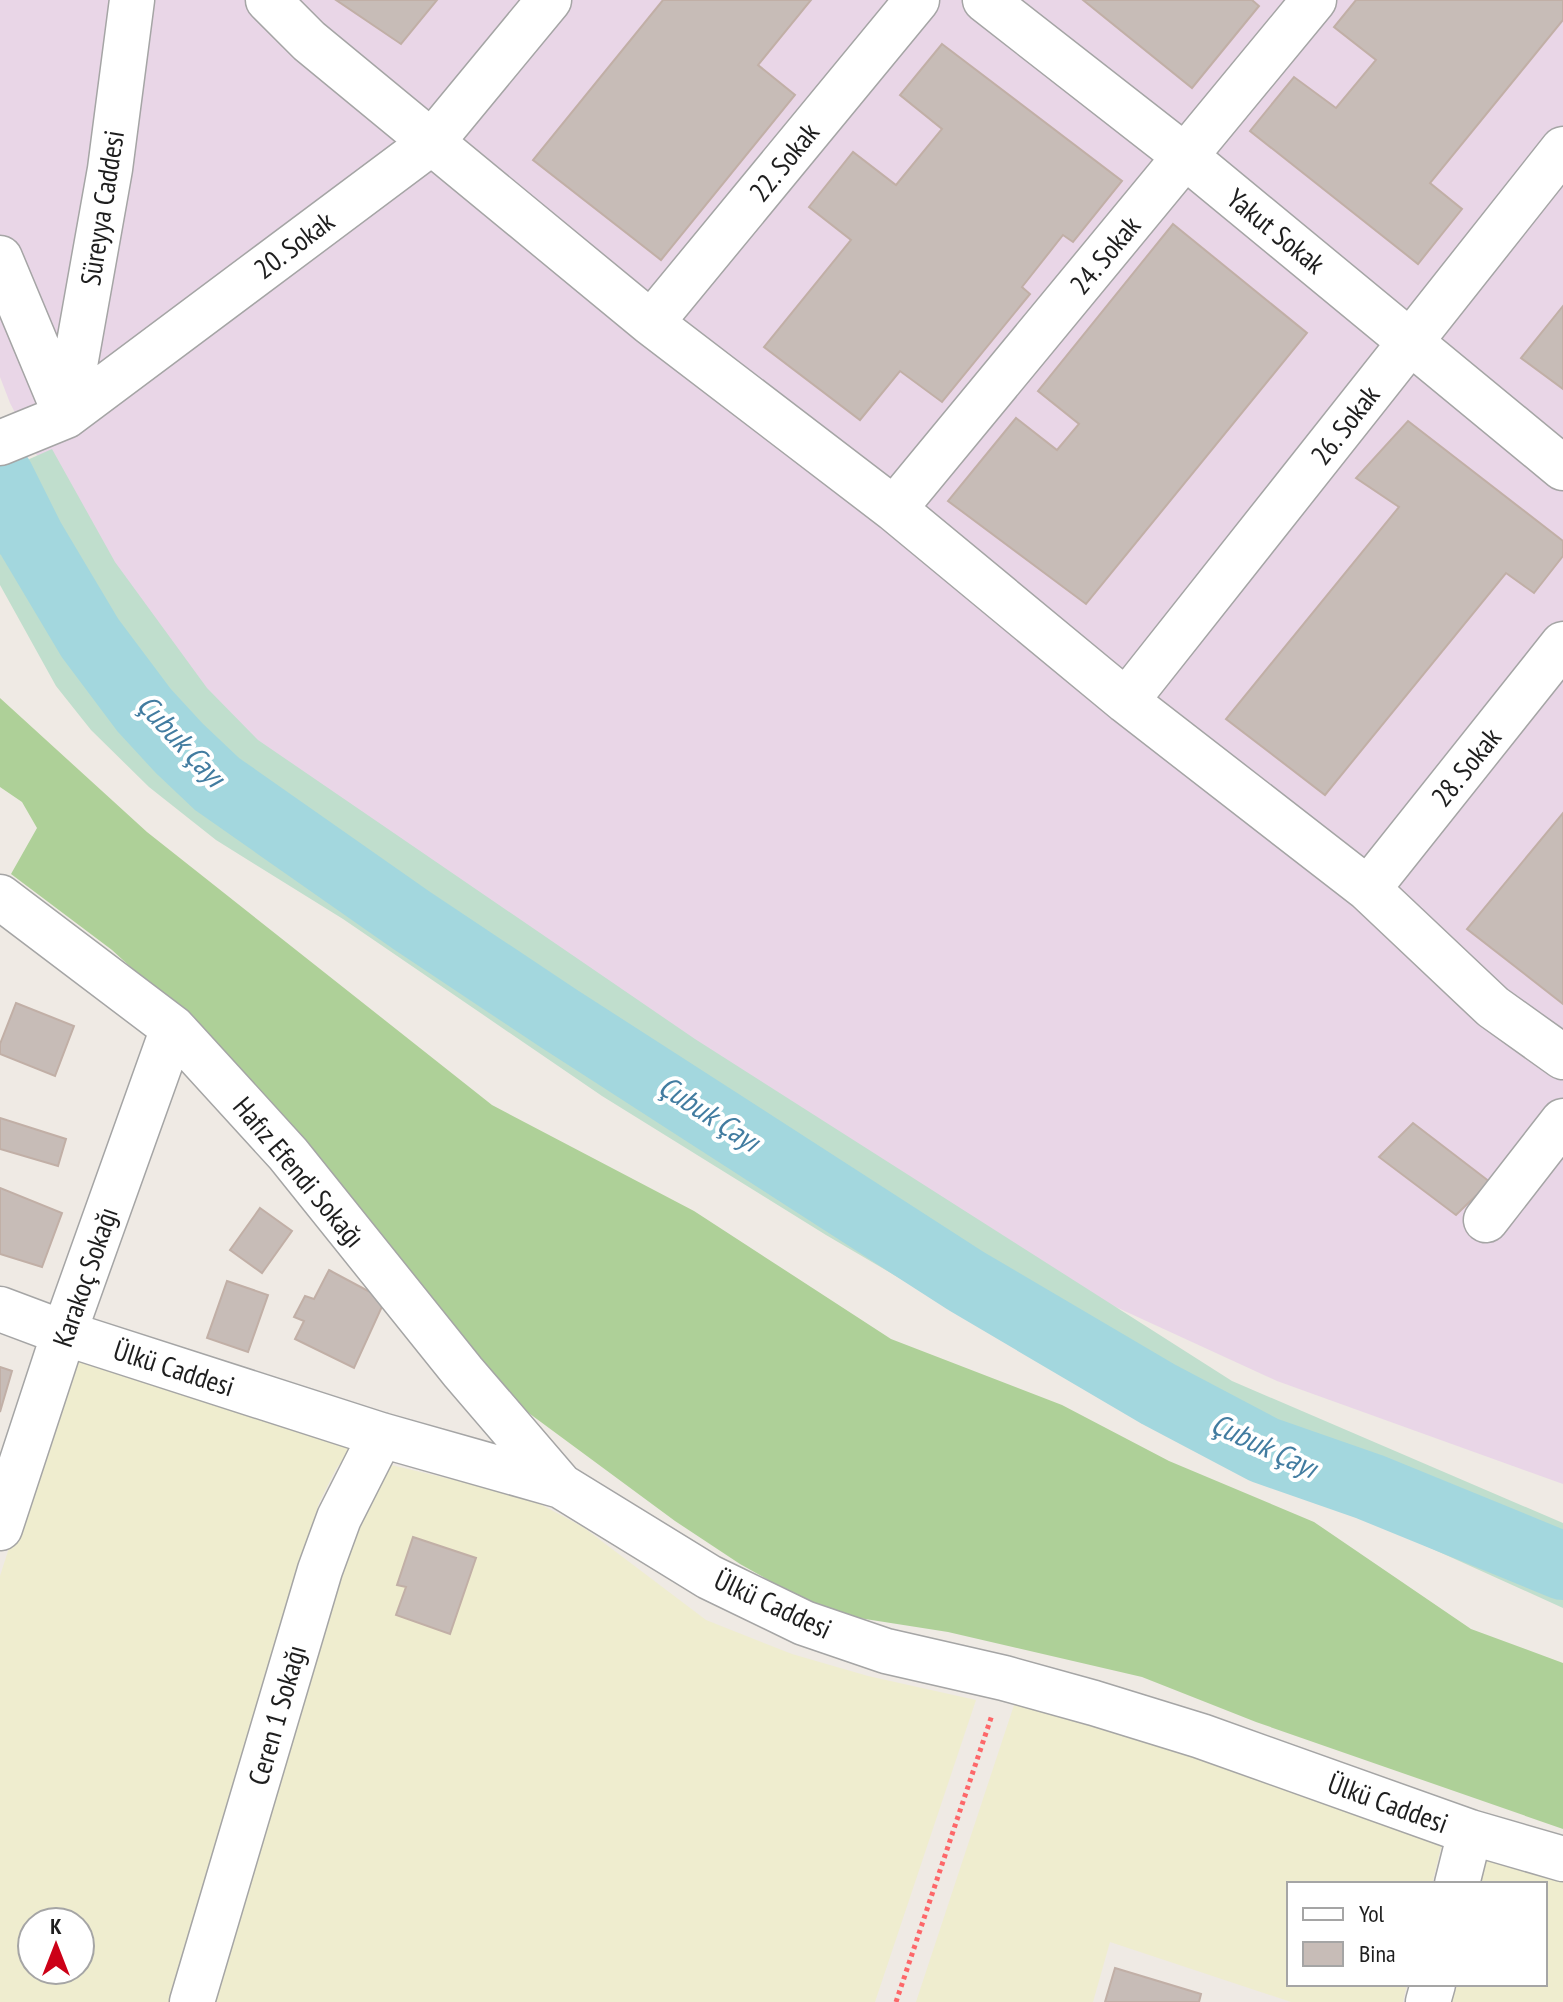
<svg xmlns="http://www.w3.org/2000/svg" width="1563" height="2002" viewBox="0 0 1563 2002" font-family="'PT Sans Narrow',sans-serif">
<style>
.industrial{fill:#e9d6e7}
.farmland{fill:#efedcf;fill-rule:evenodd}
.forest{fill:#aed098}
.wetland{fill:#c0decd}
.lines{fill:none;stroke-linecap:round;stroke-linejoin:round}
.stream{stroke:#a3d7de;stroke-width:11}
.river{stroke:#a3d7de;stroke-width:68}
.building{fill:#c7bcb7;stroke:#c1afa6;stroke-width:2}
.minor-casing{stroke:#a5a5a5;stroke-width:47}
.path{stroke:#fd6769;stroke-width:5;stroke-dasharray:4 4;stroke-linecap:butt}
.minor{stroke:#fff;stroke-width:44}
.labels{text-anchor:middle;stroke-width:8;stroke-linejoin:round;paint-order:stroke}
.street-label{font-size:28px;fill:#1e1e1e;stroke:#fff}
.water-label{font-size:30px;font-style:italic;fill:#427ca0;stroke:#fff}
</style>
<rect width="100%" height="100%" fill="#efeae4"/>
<path class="industrial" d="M0 0H1563V1484L1277 1381 1007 1257 246 756 86 551 10 403 0 377Z"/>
<path class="farmland" d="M70 1358 353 1446 336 1469 319 1503 172 2002H0V1576ZM32 1922H80V1970H32Z
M387 1464 501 1491 538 1503 583 1527 706 1620 792 1654 868 1676 976 1700 875 2002H206L309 1664 354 1542Z
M1014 1705 1131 1729 1443 1840 1432 1884H1289V1984H1407L1403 2002H1291L1110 1942 1093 2002H916Z
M1484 1854 1563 1879V2002H1448L1453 1984H1545V1884H1477Z"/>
<path class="forest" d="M0 698 147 832 492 1105 694 1211 891 1339 1062 1405 1169 1461 1314 1522 1471 1629 1563 1663V1829L1256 1722 1142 1677 948 1632 827 1613 740 1564 675 1521 507 1397 186 1018 112 950 11 874 37 828 22 802 0 787Z"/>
<path class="wetland" d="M52 449 115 562 207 688 258 740 695 1039 1232 1381 1563 1523V1608L1183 1436 1078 1383 826 1235 602 1096 343 919 216 840 149 787 91 730 56 686 0 585V472Z"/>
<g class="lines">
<path class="stream" d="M0 549 31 539"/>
<path class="river" d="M0 477 31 539 90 638 144 710 179 748 217 784 411 920 558 1018 966 1281 1158 1394 1264 1450 1370 1487 1563 1566"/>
</g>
<path class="building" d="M336 0H437L401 44Z
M663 0H811L758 65 795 95 661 260 533 160Z
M1083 0H1252L1259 6 1192 88Z
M1356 0H1563V20L1430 183 1462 209 1418 264 1250 131 1294 77 1336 108 1376 60 1334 27Z
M942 44 1122 181 1073 242 1063 235 1022 287 1030 294 942 402 900 371 860 420 764 347 851 240 809 207 853 152 896 185 942 129 900 95Z
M1173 224 1307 333 1086 604 948 501 1016 418 1057 450 1079 424 1038 391Z
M1563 306V389L1521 358Z
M1408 421 1563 541V556L1534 593 1506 573 1325 795 1226 719 1399 507 1356 478Z
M1563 813V1004L1467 929Z
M16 1003 74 1026 55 1076 0 1054V1044Z
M0 1118 66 1139 58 1166 0 1149Z
M1413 1123 1490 1182 1456 1215 1379 1157Z
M0 1188 62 1213 42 1267 0 1254Z
M260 1208 292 1231 262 1273 230 1250Z
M329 1270 385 1300 354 1368 295 1339 304 1321 294 1317 305 1296 314 1299Z
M227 1281 268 1295 248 1352 207 1338Z
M0 1367 12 1371 0 1412Z
M413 1537 476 1558 450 1634 396 1615 406 1587 397 1585Z
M1115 1968 1201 1994 1199 2002H1105Z"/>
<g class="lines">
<defs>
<path id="minor" d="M268 0 309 41 651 323 894 509 1126 701 1368 889 1493 1007 1563 1057
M985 0 1186 157 1563 468
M0 258 66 416
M651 323 917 0
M66 416 110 169 132 0
M0 443 66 416 431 143 549 0
M894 509 1314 0
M1126 701 1563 149
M1368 889 1563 644
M0 897 173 1028 288 1154 463 1372 561 1486
M1486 1220 1563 1121
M0 1309 64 1333 381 1435 561 1486 709 1577 804 1623 886 1651 1004 1678 1094 1703 1201 1736 1470 1832 1563 1859
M0 1528 64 1333 173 1028
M1457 1884 1470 1832
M192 2002 320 1570 339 1518 381 1435
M1428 2002 1433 1984"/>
</defs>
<use href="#minor" class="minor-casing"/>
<path class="path" d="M896 2002 992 1715"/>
<use href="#minor" class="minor"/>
</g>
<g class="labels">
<g class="street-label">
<text transform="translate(784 162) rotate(-51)" y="10">22. Sokak</text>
<text transform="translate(102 208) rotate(-81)" y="10">Süreyya Caddesi</text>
<text transform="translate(1276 231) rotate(39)" y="10">Yakut Sokak</text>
<text transform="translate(294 245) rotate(-37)" y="10">20. Sokak</text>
<text transform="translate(1105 255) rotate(-50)" y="10">24. Sokak</text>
<text transform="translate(1345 425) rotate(-52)" y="10">26. Sokak</text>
<text transform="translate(1466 767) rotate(-51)" y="10">28. Sokak</text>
<text transform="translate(299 1172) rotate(50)" y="10">Hafız Efendi Sokağı</text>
<text transform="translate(85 1277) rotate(-71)" y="10">Karakoç Sokağı</text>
<text transform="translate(174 1368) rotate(18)" y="10">Ülkü Caddesi</text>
<text transform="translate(773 1604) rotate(25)" y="10">Ülkü Caddesi</text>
<text transform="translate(277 1715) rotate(-74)" y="10">Ceren 1 Sokağı</text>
<text transform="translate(1388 1803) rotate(20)" y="10">Ülkü Caddesi</text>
</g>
<g class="water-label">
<text transform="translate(181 741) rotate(47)" y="10">Çubuk Çayı</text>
<text transform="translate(709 1114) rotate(33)" y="10">Çubuk Çayı</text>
<text transform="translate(1264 1446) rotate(25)" y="10">Çubuk Çayı</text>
</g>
</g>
<rect x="1287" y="1882" width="260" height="104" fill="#ffffff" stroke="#a5a5a5" stroke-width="2"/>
<rect x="1303" y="1908" width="40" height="12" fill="#ffffff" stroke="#a5a5a5" stroke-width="2"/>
<text x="1359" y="1922" font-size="24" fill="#1e1e1e">Yol</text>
<rect x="1303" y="1942" width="40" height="24" fill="#c7bcb7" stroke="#a5a5a5" stroke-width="2"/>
<text x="1359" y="1962" font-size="24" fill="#1e1e1e">Bina</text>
<g transform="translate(56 1946)"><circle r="38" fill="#ffffff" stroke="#a5a5a5" stroke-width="2"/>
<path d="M0-6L14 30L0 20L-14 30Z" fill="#cc0017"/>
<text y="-12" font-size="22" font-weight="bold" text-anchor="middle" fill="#1e1e1e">K</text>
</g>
</svg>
